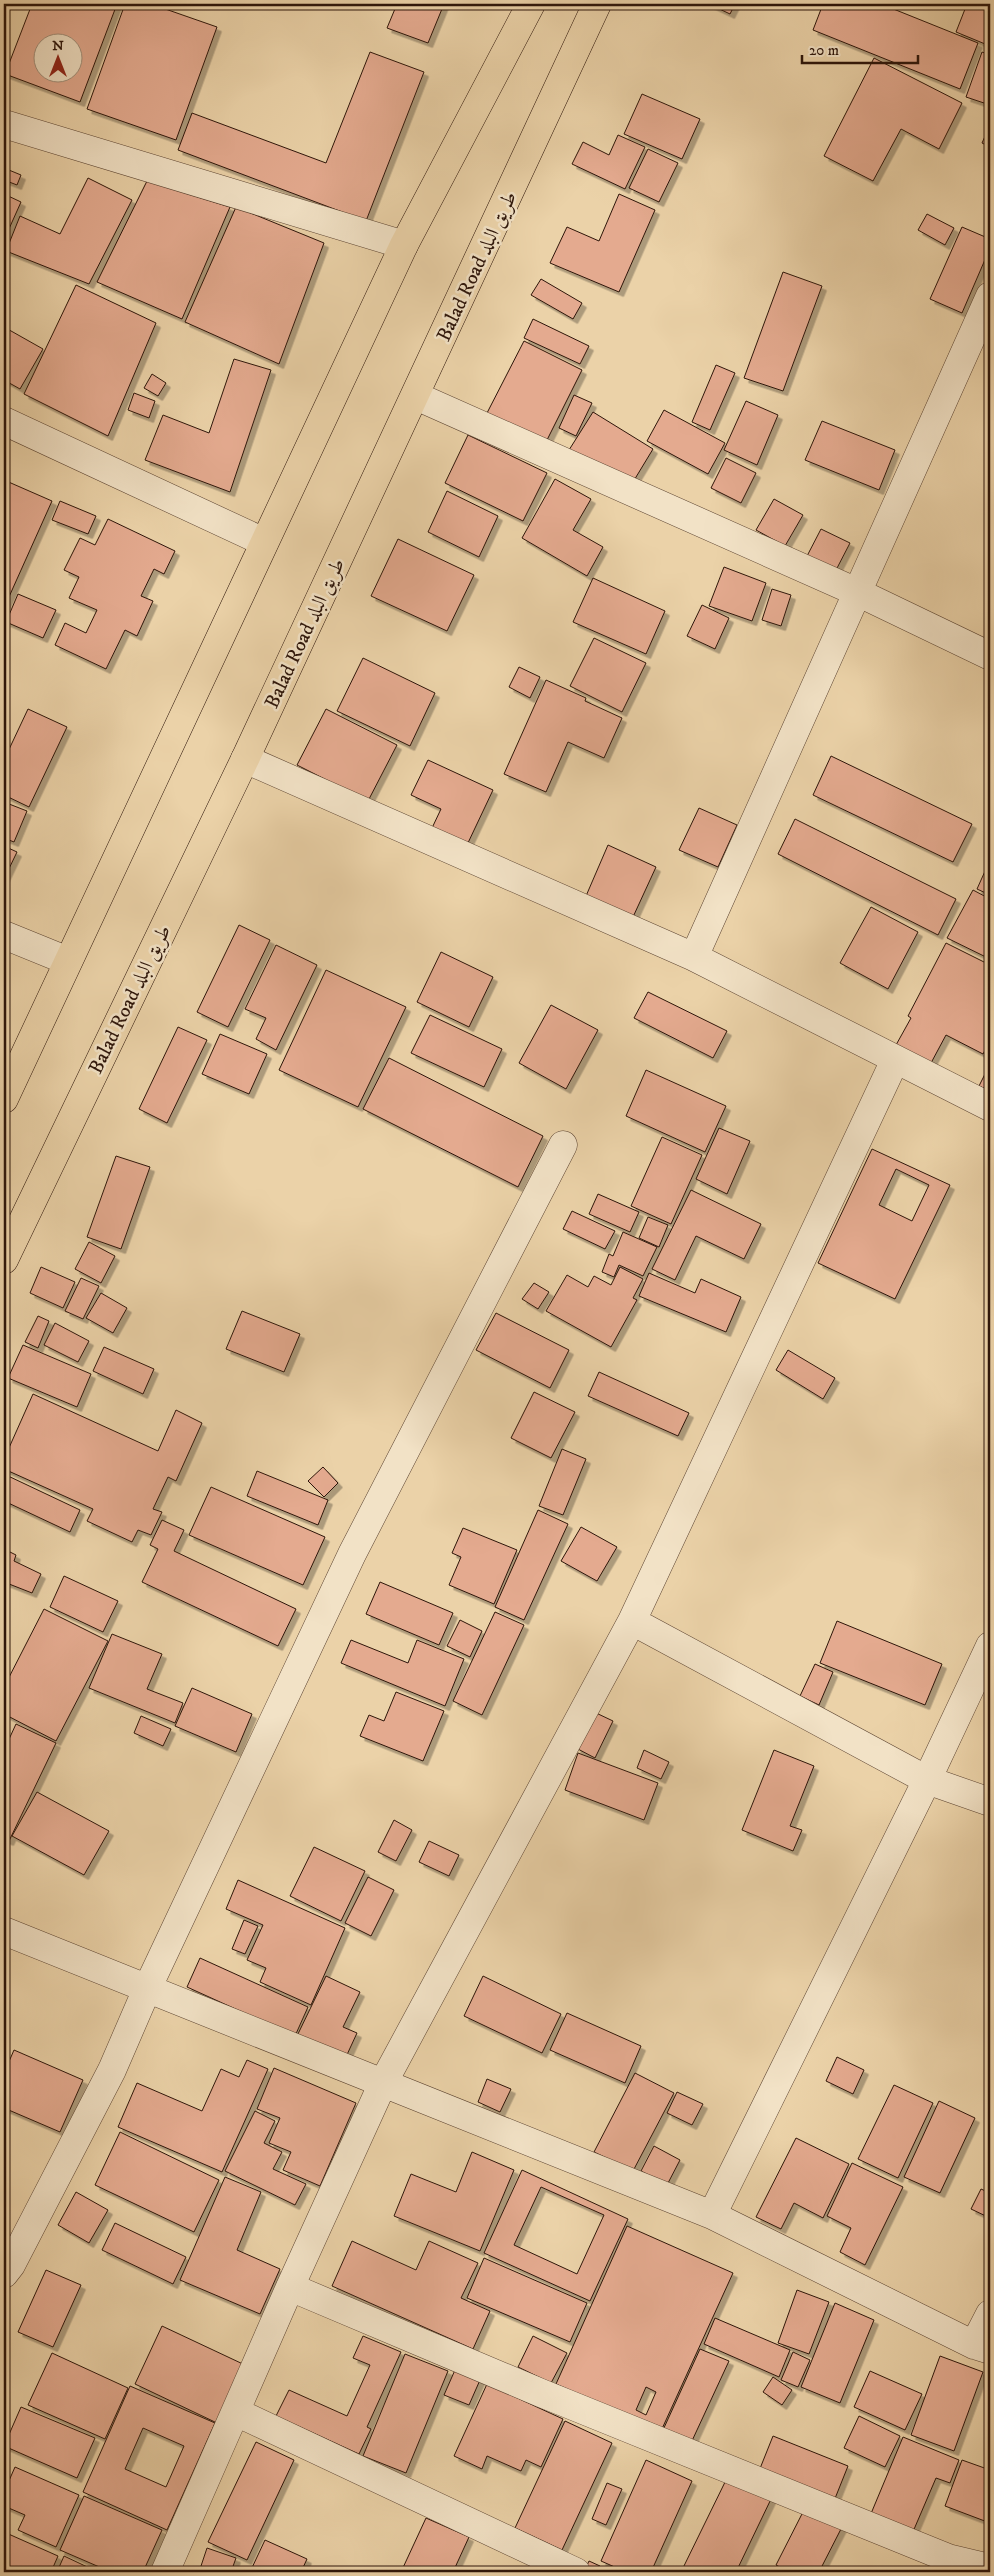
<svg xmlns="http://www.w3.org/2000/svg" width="994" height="2576" viewBox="0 0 994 2576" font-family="'IM FELL DW Pica',Amiri,serif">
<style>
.building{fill:#e4aa8f;stroke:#2d150a;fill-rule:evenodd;filter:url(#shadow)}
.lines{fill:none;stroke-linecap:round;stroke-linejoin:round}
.minor-casing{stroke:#5c4432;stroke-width:29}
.trunk-casing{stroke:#2d150a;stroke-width:29}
.minor{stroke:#f2e2c6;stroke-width:28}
.trunk{stroke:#ebd2a8;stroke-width:28}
.labels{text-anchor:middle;stroke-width:5;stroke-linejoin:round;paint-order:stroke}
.street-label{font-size:20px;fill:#2d150a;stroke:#f2e2c6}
</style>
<defs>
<filter id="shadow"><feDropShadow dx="4.5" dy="4.5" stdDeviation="0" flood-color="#0004"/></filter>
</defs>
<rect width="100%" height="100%" fill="#ebd2a8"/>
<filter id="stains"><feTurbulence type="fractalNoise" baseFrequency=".004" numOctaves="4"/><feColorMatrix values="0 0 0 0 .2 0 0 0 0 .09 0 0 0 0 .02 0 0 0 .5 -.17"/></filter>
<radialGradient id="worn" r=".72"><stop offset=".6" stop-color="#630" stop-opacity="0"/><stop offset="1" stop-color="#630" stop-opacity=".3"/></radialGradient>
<path class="building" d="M32 4H117L80 102 5 74ZM42 42H72V72H42Z
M125 4H151L217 27 176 140 87 109Z
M397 4H444L428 43 387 28Z
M709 4H735L730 14Z
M823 4H881L978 43 960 89 813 30Z
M967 4H990V46L956 32Z
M370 52 424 72 366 221 178 150 192 113 326 163Z
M982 52 990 55V105L966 97Z
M874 58 962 103 939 149 901 129 873 181 824 156Z
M642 94 700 119 682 159 624 134Z
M990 125V147L982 143Z
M618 135 645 147 625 189 572 164 583 142 609 155Z
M648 149 678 163 659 202 629 188Z
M4 168 21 175 17 185 4 180Z
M88 178 132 200 89 284 6 251 20 216 60 234Z
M147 181 230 207 182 319 97 282Z
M4 194 21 202 4 240Z
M619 194 655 210 619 292 550 263 567 227 599 241Z
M236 207 324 243 279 364 185 322Z
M927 214 954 228 945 245 918 230Z
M962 227 990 239V248L962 313 930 299Z
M783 272 822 286 783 391 744 378Z
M541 279 582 303 573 319 531 295Z
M76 285 156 323 108 436 24 394Z
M533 319 589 346 580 364 524 338Z
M4 327 43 349 20 389 4 380Z
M524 341 582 370 546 442 487 413Z
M234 359 271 370 230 492 145 460 163 415 209 433Z
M716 365 735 373 710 430 692 422Z
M152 374 166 383 158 396 144 388Z
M134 393 155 401 149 418 128 410Z
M574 395 592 403 576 436 559 428Z
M746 401 778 415 757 465 724 450Z
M664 410 725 443 708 474 647 441Z
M593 412 653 449 630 487 569 450Z
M822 421 895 450 879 490 805 460Z
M468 435 547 473 523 521 445 483Z
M726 458 756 473 741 503 711 488Z
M555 479 591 499 573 530 603 547 587 576 522 538Z
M4 480 52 501 4 608Z
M447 491 498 516 479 557 428 532Z
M774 499 803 515 785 546 756 530Z
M60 501 96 516 88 534 52 520Z
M108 519 175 551 164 574 154 569 141 596 153 601 137 636 125 630 106 669 55 645 65 623 86 633 97 610 69 598 79 577 64 570 80 538 95 545Z
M821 529 850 543 835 572 806 558Z
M398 539 474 575 447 631 371 596Z
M724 567 766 583 752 621 709 606Z
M593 578 665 611 646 654 573 622Z
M772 589 791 595 781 626 762 620Z
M18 594 56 610 43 638 6 622Z
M702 605 729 618 715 649 687 636Z
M594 638 646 663 622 712 570 686Z
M363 658 435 693 410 746 337 711Z
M519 667 540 677 530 698 509 687Z
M546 680 586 698 585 701 622 718 604 758 568 742 546 792 504 774Z
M28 709 67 727 29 807 4 795V760Z
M326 709 397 745 368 801 297 765Z
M831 756 972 824 953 862 813 795Z
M428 760 493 790 467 845 432 828 441 809 411 795Z
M4 802 27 811 14 842 4 838Z
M699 808 737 825 718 867 679 850Z
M795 819 956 899 938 935 778 854Z
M608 845 656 867 633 917 586 896Z
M4 846 17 852 4 879Z
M990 860V895L977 889Z
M973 890 990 899V959L947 938Z
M871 907 918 932 888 989 840 963Z
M239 925 270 940 228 1027 197 1012Z
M946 943 990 965V1041L983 1054 946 1035 931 1063 896 1045 911 1018 908 1016Z
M276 945 317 965 276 1050 256 1039 266 1018 245 1009Z
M441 952 493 977 469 1027 417 1002Z
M326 970 406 1007 358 1107 279 1070Z
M648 992 727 1031 713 1058 634 1018Z
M551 1005 598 1030 566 1089 519 1063Z
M430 1015 502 1049 484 1087 411 1053Z
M178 1027 207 1040 167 1123 139 1109Z
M220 1034 267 1054 249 1094 202 1074Z
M389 1058 543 1136 518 1187 363 1109Z
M990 1064V1091L979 1086Z
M646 1070 726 1106 705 1152 626 1116Z
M719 1128 750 1141 727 1194 696 1179Z
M662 1137 702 1155 671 1224 631 1206Z
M872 1149 950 1185 895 1299 818 1263ZM896 1169 929 1185 912 1221 879 1205Z
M116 1156 150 1167 121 1249 87 1237Z
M691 1190 761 1224 744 1259 696 1236 675 1280 652 1269Z
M598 1194 639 1212 630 1232 589 1214Z
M572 1211 615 1231 605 1249 563 1229Z
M648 1217 668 1225 659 1247 639 1238Z
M623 1232 657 1247 643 1276 619 1265 614 1277 602 1272 609 1254 613 1256Z
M89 1242 115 1256 101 1283 75 1269Z
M41 1267 75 1282 63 1308 30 1293Z
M620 1267 643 1279 633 1298 637 1300 611 1347 546 1311 567 1275 588 1287 594 1276 611 1285Z
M649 1273 695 1293 701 1279 741 1297 726 1332 639 1296Z
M81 1278 99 1286 83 1319 65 1311Z
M534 1283 549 1292 538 1309 522 1299Z
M101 1293 127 1308 113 1333 86 1318Z
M242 1311 300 1334 284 1372 226 1349Z
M496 1313 569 1350 550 1388 476 1350Z
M38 1316 49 1321 38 1348 25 1342Z
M55 1323 89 1341 78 1362 44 1345Z
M23 1345 91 1374 77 1407 8 1378Z
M104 1347 154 1369 143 1394 93 1371Z
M788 1350 835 1378 823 1399 776 1370Z
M599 1372 689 1413 678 1436 588 1396Z
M534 1392 575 1412 551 1458 511 1438Z
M33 1394 158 1451 176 1410 202 1423 176 1481 168 1477 153 1509 162 1512 151 1535 138 1530 132 1542 87 1521 93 1509 4 1469V1459Z
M562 1449 586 1459 563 1515 539 1506Z
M323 1467 338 1483 324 1497 308 1481Z
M257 1471 328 1500 318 1525 247 1496Z
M6 1475 80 1510 70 1532 4 1501V1481Z
M211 1487 325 1537 303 1585 189 1535Z
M538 1510 568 1524 524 1620 495 1607Z
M162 1520 184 1530 174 1551 296 1609 278 1646 142 1582 158 1549 150 1545Z
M581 1527 617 1547 597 1581 561 1561Z
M463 1528 517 1550 494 1604 449 1585 461 1557 452 1553Z
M4 1549 16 1555 14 1561 41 1574 32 1593 4 1582Z
M64 1576 118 1601 103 1632 50 1607Z
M380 1582 453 1613 439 1645 366 1614Z
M44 1609 108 1641 56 1741 4 1714V1687Z
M495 1612 524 1625 482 1715 453 1701Z
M460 1620 482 1631 470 1657 447 1646Z
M837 1621 942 1664 925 1705 820 1663Z
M112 1634 162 1654 147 1689 183 1703 175 1723 89 1688Z
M351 1640 408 1663 417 1640 464 1659 445 1706 341 1663Z
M815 1664 833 1672 819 1705 800 1696Z
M192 1688 252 1714 236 1752 175 1726Z
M396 1692 444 1711 423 1761 360 1736 369 1715 384 1721Z
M594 1712 613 1721 595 1758 576 1748Z
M141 1716 171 1729 163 1746 134 1733Z
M16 1724 56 1743 9 1841 4 1839V1750Z
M644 1750 669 1762 661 1779 637 1768Z
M774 1750 814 1766 790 1826 802 1830 793 1851 742 1830Z
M578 1753 658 1783 644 1820 565 1790Z
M37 1792 109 1831 84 1875 12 1836Z
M394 1820 412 1830 396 1861 378 1852Z
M429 1841 459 1855 449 1876 419 1862Z
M314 1847 365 1871 341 1921 290 1896Z
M368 1877 394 1890 371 1936 345 1923Z
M238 1880 345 1928 311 2005 260 1982 266 1968 247 1960 263 1925 226 1909Z
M244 1920 258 1926 245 1954 232 1949Z
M200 1958 308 2007 295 2036 187 1987Z
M326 1976 360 1992 343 2027 357 2033 345 2059 297 2036Z
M483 1976 561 2014 542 2053 464 2016Z
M567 2013 641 2046 625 2083 550 2050Z
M14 2050 83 2080 60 2132 4 2108V2073Z
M837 2057 864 2070 853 2094 826 2081Z
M247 2060 268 2069 222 2172 118 2127 137 2083 202 2111 221 2069 239 2077Z
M274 2068 356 2103 320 2186 283 2170 291 2152 269 2143 280 2118 257 2109Z
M635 2073 674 2093 633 2171 594 2152Z
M487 2079 511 2089 500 2112 478 2102Z
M894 2085 933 2103 898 2178 858 2159Z
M677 2092 703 2104 692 2125 667 2113Z
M939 2101 975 2118 940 2193 904 2177Z
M255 2111 275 2121 264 2143 282 2152 273 2169 306 2184 295 2205 225 2171Z
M120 2132 219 2180 194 2232 95 2185Z
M796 2138 849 2164 823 2218 794 2203 781 2229 756 2217Z
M654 2146 680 2160 667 2185 641 2171Z
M472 2152 514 2170 480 2251 394 2216 411 2174 456 2192Z
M852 2163 903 2187 865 2265 840 2252 851 2228 827 2216Z
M522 2170 628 2219 590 2301 484 2253ZM541 2187 604 2215 577 2274 514 2245Z
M225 2177 261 2192 237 2250 280 2269 260 2314 180 2280Z
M981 2189 990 2193V2218L971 2209Z
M76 2192 108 2210 89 2243 58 2225Z
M115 2223 186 2257 173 2284 102 2250Z
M627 2226 733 2273 661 2431 556 2384ZM646 2387 656 2392 646 2415 636 2410Z
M352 2241 416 2270 429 2241 478 2263 461 2298 490 2311 473 2349 332 2286Z
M484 2258 587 2303 570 2342 467 2298Z
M46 2270 81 2285 53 2347 18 2332Z
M797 2290 829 2302 809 2354 778 2343Z
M835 2303 874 2320 840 2403 801 2387Z
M715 2318 790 2350 779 2377 704 2344Z
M162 2326 245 2365 217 2423 135 2384Z
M363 2336 401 2352 367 2427 371 2429 359 2454 276 2416 289 2390 347 2416 370 2365 353 2358Z
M533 2336 567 2353 551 2383 518 2367Z
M700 2349 729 2361 691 2443 663 2430Z
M793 2352 810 2360 798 2387 781 2380Z
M52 2353 128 2388 105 2439 28 2405Z
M405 2354 448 2371 406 2473 363 2456Z
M940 2356 983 2372 954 2451 911 2435Z
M455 2370 480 2380 469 2405 444 2395Z
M870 2371 922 2394 905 2430 854 2407Z
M773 2377 792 2390 782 2405 763 2392Z
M487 2384 563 2419 541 2467 526 2460 521 2471 487 2456 482 2469 454 2456Z
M130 2386 215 2423 167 2530 83 2492ZM143 2428 184 2446 166 2487 125 2469Z
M21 2407 95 2438 77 2478 4 2446Z
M859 2416 900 2436 885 2467 844 2448Z
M565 2421 612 2443 562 2550 515 2528Z
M773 2436 848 2466 834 2501 759 2471Z
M903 2437 959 2460 950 2483 936 2478 912 2534 870 2516Z
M256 2442 294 2460 247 2560 208 2542Z
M646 2460 692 2481 651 2572H626L601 2561Z
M962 2460 990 2470V2523L945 2506Z
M15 2467 79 2495 56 2547 18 2530 25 2515 4 2506V2492Z
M728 2476 772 2497 736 2572H681Z
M607 2483 622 2489 606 2525 592 2519Z
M84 2496 162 2530 143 2572H111L60 2550Z
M805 2508 842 2527 819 2572H789L776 2565Z
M426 2518 469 2537 453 2572H401Z
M4 2532 58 2556 51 2572H4Z
M265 2540 307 2559 301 2572H250Z
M207 2548 236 2558 231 2572H199Z
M64 2556 98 2572H57Z
M589 2561 600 2566 598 2572H584Z"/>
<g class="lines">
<defs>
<path id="minor" d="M4 124 404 245
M416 396 859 593 990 656
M4 421 264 542
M245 759 694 957 990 1107
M4 935 68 961
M694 957 990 296
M632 1621 927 1780 990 1802
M4 1931 712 2215 974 2345 990 2350
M712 2215 927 1780 990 1646
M4 2274 11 2265 112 2070 147 1989 352 1554 563 1145
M290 2287 541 2393 948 2558 990 2568
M974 2345 990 2314
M236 2412 576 2572
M165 2572 290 2287 382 2085 632 1621 895 1060"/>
<path id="trunk" d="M4 1099 404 245 531 4
M4 1260 245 759 597 4"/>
</defs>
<use href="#minor" class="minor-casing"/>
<use href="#trunk" class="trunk-casing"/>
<use href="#minor" class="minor"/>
<use href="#trunk" class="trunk"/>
</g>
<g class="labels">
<g class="street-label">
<text transform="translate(476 266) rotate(-65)" y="7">Balad Road طريق البلد</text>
<text transform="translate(304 633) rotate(-65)" y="7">Balad Road طريق البلد</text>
<text transform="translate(129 999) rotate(-64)" y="7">Balad Road طريق البلد</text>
</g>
</g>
<rect width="994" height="2576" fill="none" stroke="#ebd2a8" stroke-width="20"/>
<rect x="5" y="5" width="984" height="2566" fill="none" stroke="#2d150a" stroke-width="2.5"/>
<rect x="10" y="10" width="974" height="2556" fill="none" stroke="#2d150a"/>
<g transform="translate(58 58)"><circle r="24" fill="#f2e2c6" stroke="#a3907b"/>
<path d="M0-4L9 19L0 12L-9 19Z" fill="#8f2418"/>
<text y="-8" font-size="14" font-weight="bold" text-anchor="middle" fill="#2d150a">N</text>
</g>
<path d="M802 55v8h116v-8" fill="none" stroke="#2d150a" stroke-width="2.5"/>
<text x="809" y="55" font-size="15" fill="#2d150a" stroke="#f2e2c6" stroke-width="4" paint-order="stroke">20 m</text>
<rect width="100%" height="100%" filter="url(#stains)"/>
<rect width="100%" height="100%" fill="url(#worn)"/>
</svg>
